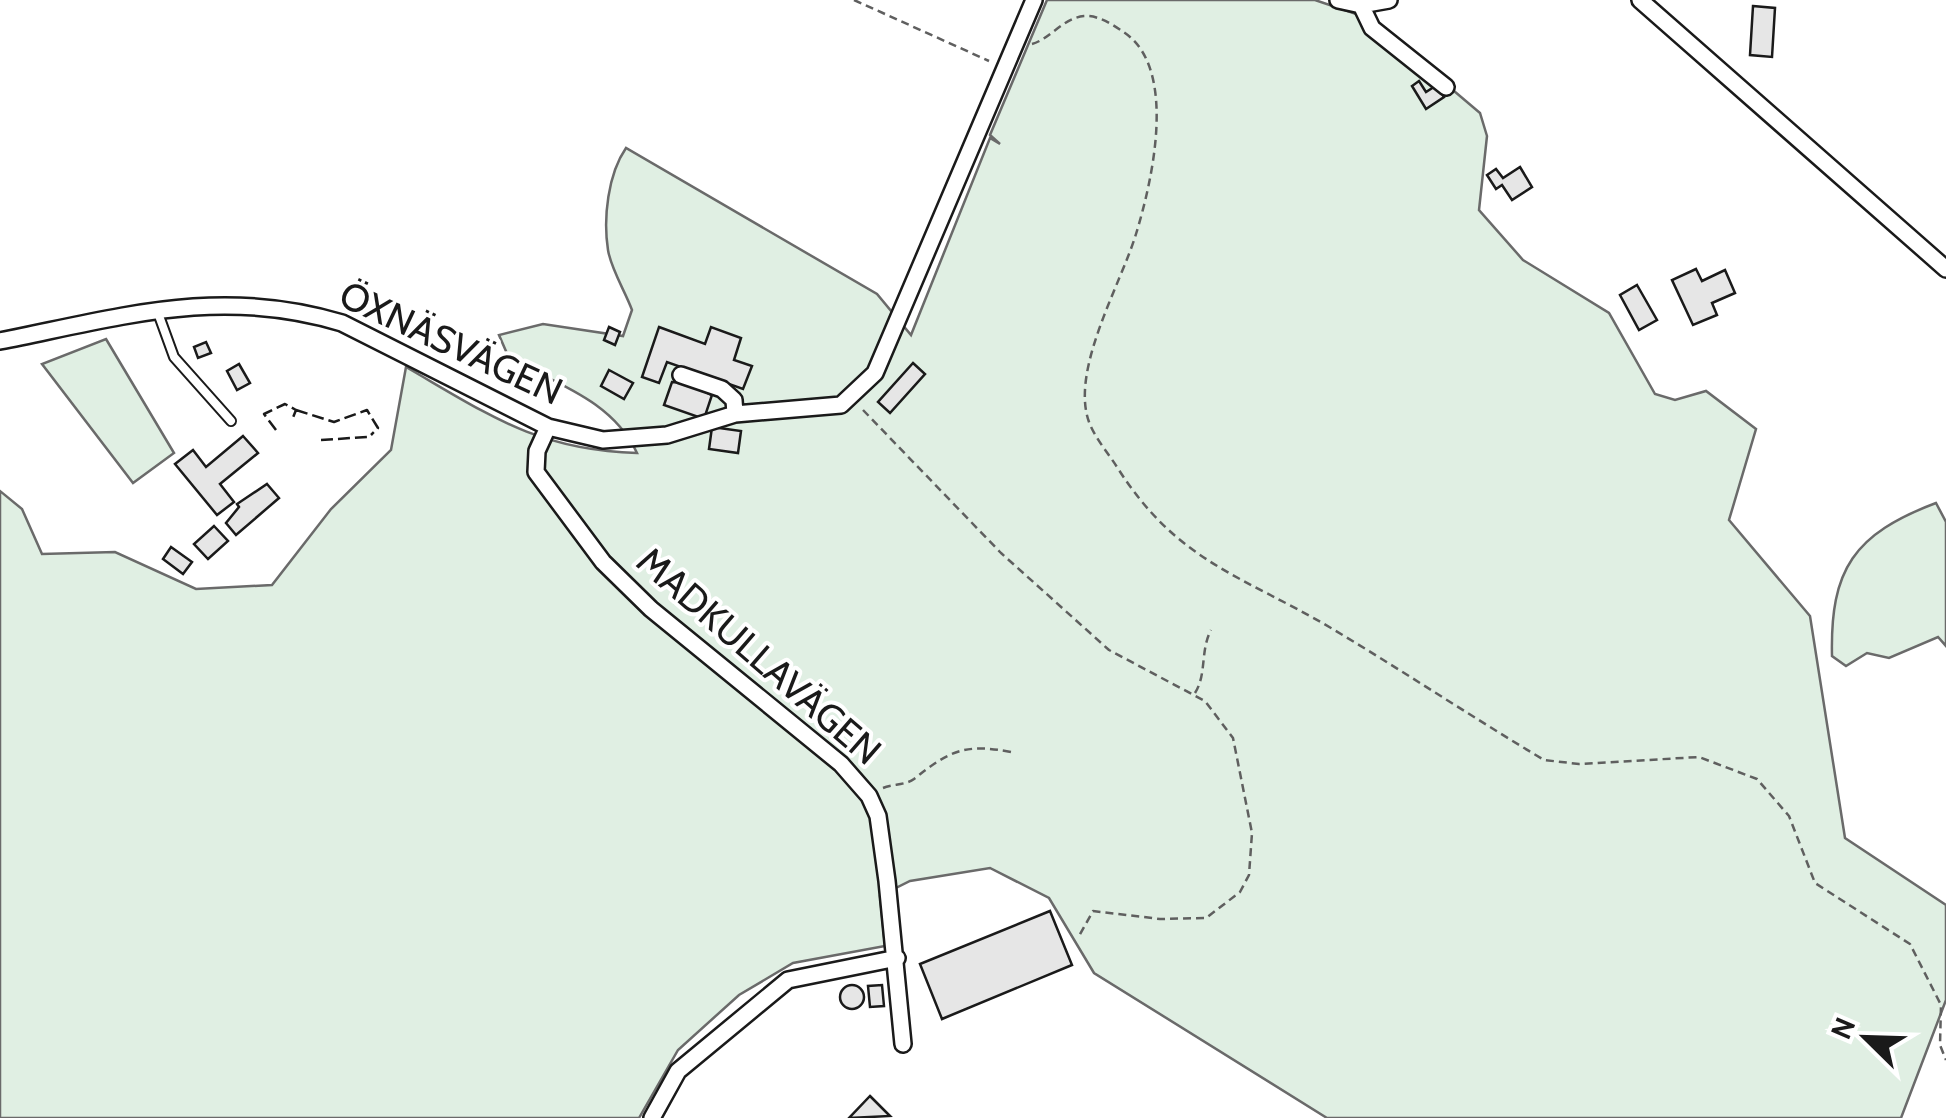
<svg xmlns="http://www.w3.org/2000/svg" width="1946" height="1118" viewBox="0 0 1946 1118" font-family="Cabin,sans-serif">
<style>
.green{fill:#e0efe3;stroke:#6a6a6a;stroke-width:2.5}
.building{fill:#e6e6e6;stroke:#1a1a1a;stroke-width:2.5}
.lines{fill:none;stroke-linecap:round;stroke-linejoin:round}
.service-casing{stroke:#1a1a1a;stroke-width:12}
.minor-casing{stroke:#1a1a1a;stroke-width:20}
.path{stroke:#5f5f5f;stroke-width:2.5;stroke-dasharray:8 5;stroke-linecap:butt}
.service{stroke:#fff;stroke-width:8}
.minor{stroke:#fff;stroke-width:15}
.fence{stroke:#1a1a1a;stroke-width:2.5;stroke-dasharray:12 5;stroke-linecap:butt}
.labels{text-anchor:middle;stroke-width:8;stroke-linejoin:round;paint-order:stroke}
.street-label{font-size:38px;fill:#1a1a1a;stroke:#fff}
</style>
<rect width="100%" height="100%" fill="#fff"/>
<path class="green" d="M1047 0H1315L1368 18 1480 113 1487 136 1479 210 1523 260 1609 313 1655 394 1675 400 1706 391 1756 429 1729 520 1810 616 1845 838 1946 905V1000L1901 1118H1327L1094 973 1049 898 990 868 910 881 880 896 885 946 793 963 739 995 678 1050 639 1118H0V491L22 509 42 554 115 552 196 589 272 585 331 509 391 450 406 367C489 415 537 450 637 453 613 401 557 384 509 358L499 335 543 324 623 336 632 310C625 291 611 269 608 250 603 218 608 174 626 148L877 294 911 335 990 138 1000 144 990 135Z
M106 339 174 453 133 483 42 364Z
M1936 503 1946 522V646L1938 637 1889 658 1867 653 1846 666 1832 656C1830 569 1854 534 1936 503Z"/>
<path class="building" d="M1753 6 1775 8 1772 57 1750 55Z
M1419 81 1426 92 1437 85 1444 97 1426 109 1412 86Z
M1520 167 1532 187 1512 200 1502 185 1496 189 1487 175 1496 169 1503 178Z
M1696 269 1702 281 1725 270 1735 293 1712 303 1717 315 1693 325 1672 280Z
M1637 285 1657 320 1639 330 1620 295Z
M609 327 620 332 615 345 604 340Z
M659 327 705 344 711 327 741 338 734 360 752 366 743 389 667 362 659 383 642 377Z
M206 342 211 353 198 358 194 347Z
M913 363 925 374 890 413 878 402Z
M239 364 250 383 237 390 227 371Z
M609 370 633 383 624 399 601 386Z
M672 382 687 383 712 395 704 419 664 405Z
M712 427 741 431 738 453 709 449Z
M243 436 258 453 220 484 234 502 217 515 175 464 193 450 206 467Z
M267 484 279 498 236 535 226 523 239 507 237 504Z
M214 526 228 541 208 559 194 544Z
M171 547 192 562 183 574 163 559Z
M1050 911 1072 965 942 1019 920 964Z
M840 997a12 12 0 1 1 24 0a12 12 0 1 1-24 0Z
M882 985 884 1006 870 1007 868 986Z
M870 1096 890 1116 849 1118Z"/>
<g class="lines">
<defs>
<path id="service" d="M158 313 174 357 231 421"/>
<path id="minor" d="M1338 0 1361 5 1389 0
M1640 0 1946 269
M1361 5 1372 28 1446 87
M0 341C121 317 220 286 342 323L548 427 603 440 667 435 735 414 841 405 875 373 1034 0
M681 375 722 389 734 400 735 414
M548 427 537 451 536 472 603 562 651 609 841 764 869 796 878 816 887 881 903 1044
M652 1118 678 1071 788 980 897 958"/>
</defs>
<use href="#service" class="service-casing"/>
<use href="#minor" class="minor-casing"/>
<path class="path" d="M854 0 989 61
M1032 44C1050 39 1063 18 1084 16 1099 15 1113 25 1125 33 1178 70 1152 182 1136 234 1121 284 1070 370 1089 422 1095 438 1108 453 1117 467 1177 562 1241 575 1331 628 1403 671 1472 717 1544 760L1579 764 1699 757 1757 779 1789 816 1815 883 1910 944 1941 1005 1940 1045 1946 1060
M863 410 1001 553 1109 650 1205 701 1233 738 1252 833 1249 875 1240 892 1206 918 1160 919 1093 911 1079 936
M1195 693C1207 674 1200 651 1211 630
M883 788C893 784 906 785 914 779 949 751 965 743 1011 752"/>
<use href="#service" class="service"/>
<use href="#minor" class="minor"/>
<path class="fence" d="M296 410 334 422 367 410 378 428 371 435
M276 430 264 414 285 404 296 410 292 420
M321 440 367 437"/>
</g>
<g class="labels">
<g class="street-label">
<text transform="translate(451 343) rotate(25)" y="13">ÖXNÄSVÄGEN</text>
<text transform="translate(759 656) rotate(41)" y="13">MADKULLAVÄGEN</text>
</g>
</g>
<g transform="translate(1866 1038) rotate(293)" stroke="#ffffff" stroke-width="8" paint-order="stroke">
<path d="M0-8L18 38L0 25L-18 38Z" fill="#1a1a1a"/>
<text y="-15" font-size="28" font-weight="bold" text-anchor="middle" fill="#1a1a1a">N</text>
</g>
</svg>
